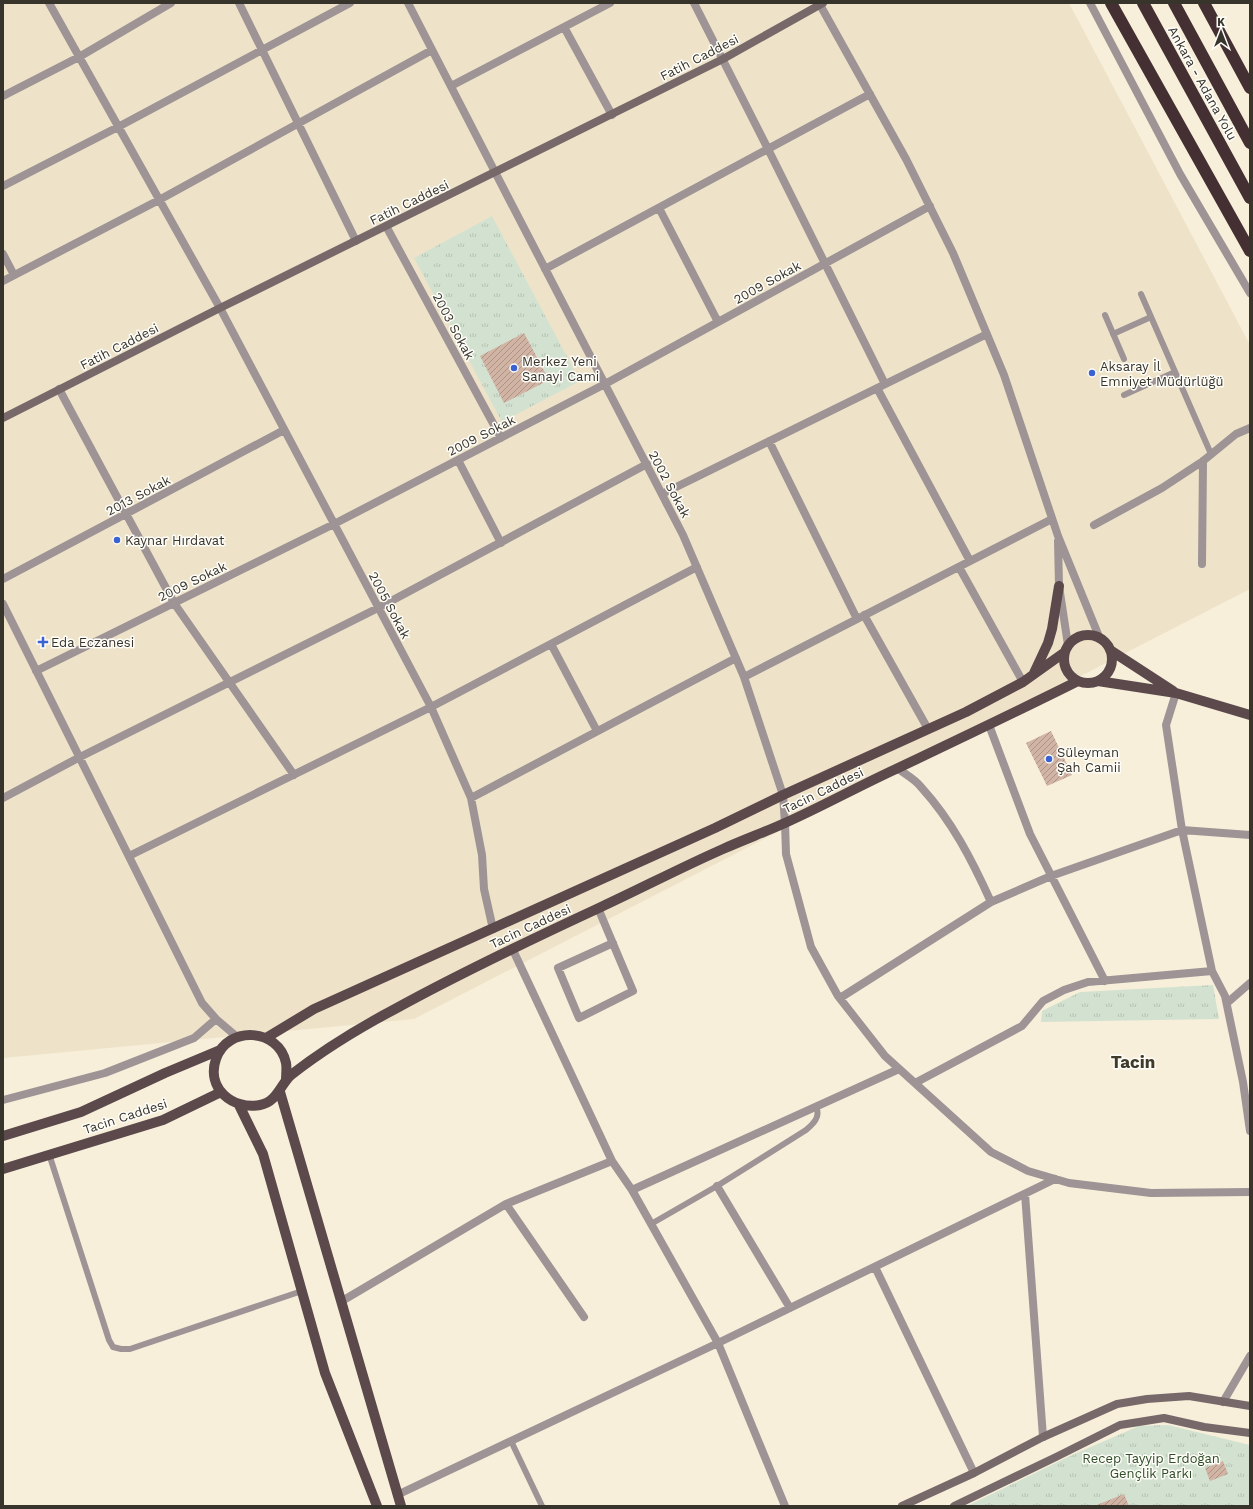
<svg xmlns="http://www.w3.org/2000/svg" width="1253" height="1509" viewBox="0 0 1253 1509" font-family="'Work Sans',sans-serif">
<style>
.built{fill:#eee3c8}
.park{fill:url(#park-tufts)}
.building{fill:url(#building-hatch)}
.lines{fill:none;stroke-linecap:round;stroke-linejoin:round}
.lane{stroke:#9e9395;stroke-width:6}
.street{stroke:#9e9395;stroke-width:8}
.secondary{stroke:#77686a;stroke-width:8}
.primary{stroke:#5b494c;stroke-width:10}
.highway{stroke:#443033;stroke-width:12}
.poi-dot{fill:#3b62d3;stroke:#fefdf8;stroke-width:1.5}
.labels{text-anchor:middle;stroke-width:3;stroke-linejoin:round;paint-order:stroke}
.street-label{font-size:13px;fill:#37342c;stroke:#fefdf8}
.poi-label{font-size:13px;fill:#37342c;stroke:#fefdf8;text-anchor:start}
.park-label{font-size:13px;fill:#2e4c28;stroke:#fefdf8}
.district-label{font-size:17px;font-weight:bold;fill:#413b2a;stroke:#fefdf8}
</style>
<defs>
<pattern id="park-tufts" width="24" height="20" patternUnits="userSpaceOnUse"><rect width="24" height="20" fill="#d3e2d0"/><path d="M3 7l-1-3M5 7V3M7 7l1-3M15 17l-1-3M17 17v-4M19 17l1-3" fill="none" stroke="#b6c2b3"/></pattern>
<pattern id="building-hatch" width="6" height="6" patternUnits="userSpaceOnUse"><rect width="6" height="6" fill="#d2b4a5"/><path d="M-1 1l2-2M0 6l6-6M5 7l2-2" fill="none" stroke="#ab9387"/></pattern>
</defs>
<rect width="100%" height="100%" fill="#f7efda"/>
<path class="built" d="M3 3H1069L1250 345V589L414 1019 3 1058Z"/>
<path class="park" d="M492 216 580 381 502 422 414 258Z
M1213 985 1219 1019 1041 1022 1042 1011 1080 992Z
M1168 1425 1250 1445V1506H967L1072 1455 1139 1426Z"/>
<path class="building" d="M524 333 549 380 504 403 480 356Z
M1051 731 1072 775 1047 786 1026 743Z
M1223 1461 1228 1474 1210 1481 1205 1468Z
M1124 1494 1129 1506H1094Z"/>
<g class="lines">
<path class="lane" d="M1141 294 1211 454
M1105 315 1124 359
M1113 334 1151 317
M1124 395 1175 372
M49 1154 109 1340 113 1347 121 1349H130L302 1291
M651 1224 717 1186 806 1130C813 1124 821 1117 816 1107
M511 1441 542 1506"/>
<path class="street" d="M49 3 220 308 431 707 471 798 482 855 484 889 493 929
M239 3 356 241
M408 3 495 172 683 535 744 677 783 795 785 823 786 854 811 947 838 996 885 1056 991 1152 1028 1171 1069 1183 1151 1193 1250 1192
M694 3 768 149 885 384
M819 3 906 159 953 253 1004 375 1058 536 1100 639
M1090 3 1180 174 1250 293
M564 27 612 115
M451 86 610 3
M3 96 79 57 171 3
M3 186 118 127 350 3
M659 208 718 322
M386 226 501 438
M3 254 14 275
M545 269 870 94
M3 281 159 200 432 50
M877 388 970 561
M59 389 174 603 294 775
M769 441 857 619
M458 460 501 543
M662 494 987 334
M1094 525 1162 488 1203 461 1236 434 1250 428
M1058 541 1059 586 1068 645
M1202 564 1203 461
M959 567 1023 682
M3 579 284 430
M3 604 202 1003 216 1019 236 1036
M864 615 928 729
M551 644 597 731
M36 671 334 524 605 384 930 206
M744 677 1052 519
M1176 693 1166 725 1182 830 1212 971 1225 996 1243 1082 1250 1131
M989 725 1030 834 1105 981
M3 798 80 757 378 608 647 464
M471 798 736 658
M129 856 431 707 697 567
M991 902 1051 876 1182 830 1250 835
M598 908 633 991 579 1018 558 968 613 943
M512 948 612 1161 632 1190 718 1343 785 1506
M840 998 991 902C972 860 952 821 921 787 915 779 905 774 897 768
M1227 1003 1250 983
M915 1083 1022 1026 1043 1001 1064 990 1088 982 1212 971
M3 1100 105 1073 194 1038 216 1019
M717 1186 790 1308
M632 1190 899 1069
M1025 1194 1043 1437
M506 1204 584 1317
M875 1267 974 1473
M342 1301 506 1204 612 1161
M1223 1402 1250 1356
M397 1495 718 1343 1055 1179"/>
<path class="secondary" d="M3 418 220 308 723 59 823 3
M902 1506 974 1473 1043 1437 1117 1404 1147 1399 1189 1396 1250 1406
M954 1506 1056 1457 1120 1425 1164 1418 1204 1427 1250 1433"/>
<path class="primary" d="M1064 659a24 24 0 1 1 48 0a24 24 0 1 1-48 0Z
M1110 650 1173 691
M1034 673 1048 643 1052 629 1059 586
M1098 681 1176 693 1250 715
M266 1038 314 1009 715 828 783 795 966 712 1023 682 1065 652
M286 1080C286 1075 287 1068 286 1063 279 1028 227 1025 216 1059 206 1088 232 1110 260 1105 277 1102 280 1085 291 1075 323 1050 359 1028 395 1009 462 972 532 939 601 907 642 888 682 867 723 849 743 840 765 832 785 823 823 806 859 786 896 769 957 740 1018 711 1078 681
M280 1092 401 1506
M239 1105 263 1154 325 1373 377 1506
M3 1136 81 1112 165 1073 220 1050
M3 1169 163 1120 221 1092"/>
<path class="highway" d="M1111 3 1250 251
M1143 3 1250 198
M1174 3 1250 143
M1204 3 1250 88"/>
</g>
<g class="poi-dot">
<circle cx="514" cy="368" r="4"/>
<circle cx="1092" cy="373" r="4"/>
<circle cx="117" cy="540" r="4"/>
<path d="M41 636h4v4h4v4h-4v4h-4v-4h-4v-4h4z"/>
<circle cx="1049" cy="759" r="4"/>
</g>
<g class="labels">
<g class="street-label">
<text transform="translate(699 57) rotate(-27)" y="5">Fatih Caddesi</text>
<text transform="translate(1203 83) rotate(61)" y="5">Ankara - Adana Yolu</text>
<text transform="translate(409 202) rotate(-26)" y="5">Fatih Caddesi</text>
<text transform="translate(767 282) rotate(-29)" y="5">2009 Sokak</text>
<text transform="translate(454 326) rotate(62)" y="5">2003 Sokak</text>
<text transform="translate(119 346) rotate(-27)" y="5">Fatih Caddesi</text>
<text transform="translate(481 435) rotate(-27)" y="5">2009 Sokak</text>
<text transform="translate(670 484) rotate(62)" y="5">2002 Sokak</text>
<text transform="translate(138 495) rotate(-28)" y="5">2013 Sokak</text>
<text transform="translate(192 581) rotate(-26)" y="5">2009 Sokak</text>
<text transform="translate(390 605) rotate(62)" y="5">2005 Sokak</text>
<text transform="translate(823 790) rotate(-26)" y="5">Tacin Caddesi</text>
<text transform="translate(530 926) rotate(-25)" y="5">Tacin Caddesi</text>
<text transform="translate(125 1116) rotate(-18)" y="5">Tacin Caddesi</text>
</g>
<g class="poi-label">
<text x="522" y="366">Merkez Yeni<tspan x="522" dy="15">Sanayi Cami</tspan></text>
<text x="1100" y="371">Aksaray İl<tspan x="1100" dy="15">Emniyet Müdürlüğü</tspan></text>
<text x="125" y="545">Kaynar Hırdavat</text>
<text x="51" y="647">Eda Eczanesi</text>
<text x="1057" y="757">Süleyman<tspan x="1057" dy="15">Şah Camii</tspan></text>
</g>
<g class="park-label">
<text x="1151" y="1463">Recep Tayyip Erdoğan<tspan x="1151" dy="15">Gençlik Parkı</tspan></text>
</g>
<g class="district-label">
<text x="1133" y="1068">Tacin</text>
</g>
</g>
<rect width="1253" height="1509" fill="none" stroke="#37342c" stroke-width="8"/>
<g transform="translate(1221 32)" stroke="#fefdf8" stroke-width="3" paint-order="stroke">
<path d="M0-3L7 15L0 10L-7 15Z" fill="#37342c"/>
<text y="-6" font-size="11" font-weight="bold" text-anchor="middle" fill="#37342c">K</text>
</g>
</svg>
